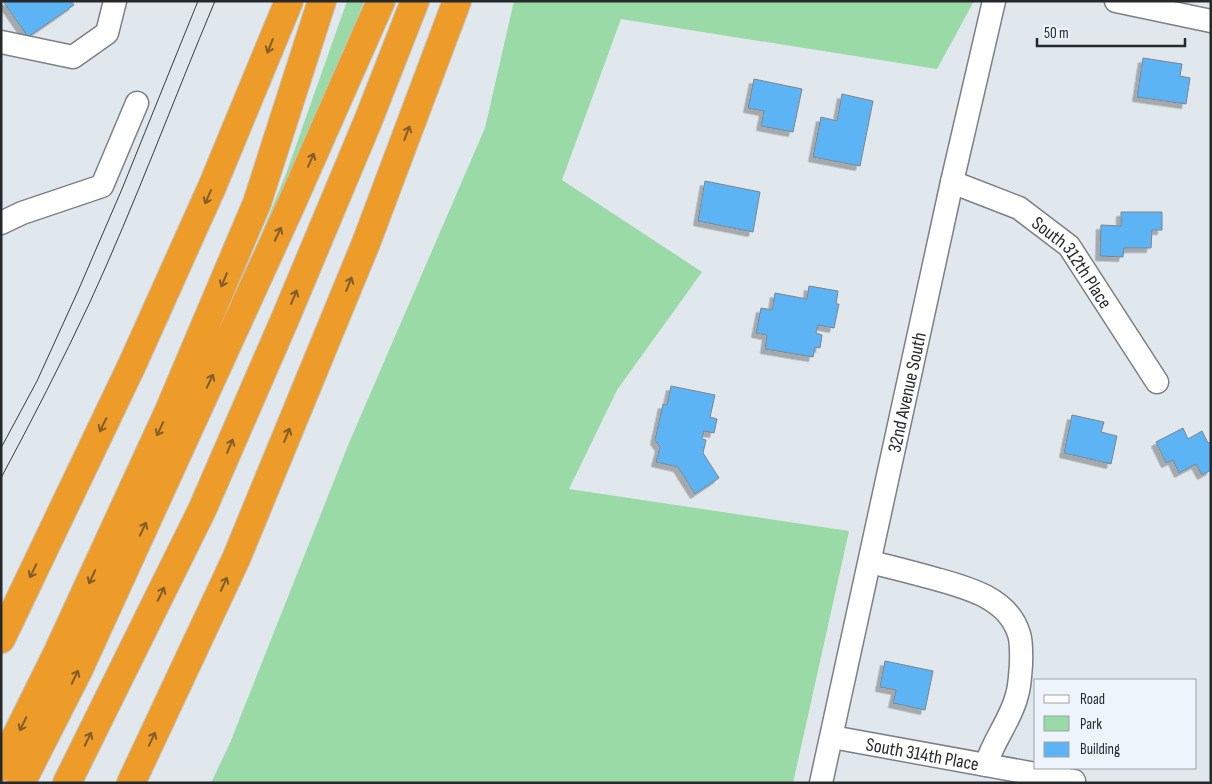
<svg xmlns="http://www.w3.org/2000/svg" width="1212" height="784" viewBox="0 0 1212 784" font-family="'Sofia Sans Condensed',sans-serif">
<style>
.green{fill:#99daa6}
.building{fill:#5db4f5;stroke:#7e848a;filter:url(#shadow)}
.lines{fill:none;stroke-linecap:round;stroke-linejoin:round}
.minor-casing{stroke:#7a8186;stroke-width:25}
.highway-casing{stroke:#c2c3c4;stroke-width:30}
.minor{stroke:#fff;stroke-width:22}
.highway{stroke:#ee9c29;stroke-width:28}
.tram{stroke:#393d3f;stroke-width:1}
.oneway{stroke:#805d2a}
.labels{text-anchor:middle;stroke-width:5;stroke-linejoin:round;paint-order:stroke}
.street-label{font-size:19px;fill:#26292b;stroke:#edf4fb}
</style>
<defs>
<filter id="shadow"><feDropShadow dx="-4.5" dy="4.5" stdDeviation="0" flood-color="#0004"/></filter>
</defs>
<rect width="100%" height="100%" fill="#e0e7ed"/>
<path class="green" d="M347 1H364L347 46 228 314 286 174Z
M514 1H974L937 69 621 19 562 180 702 272 617 390 569 489 849 531 793 783H211L230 743 349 443 485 128Z"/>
<path class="building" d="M3 1H71L74 5 28 37Z
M1143 58 1182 64 1180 76 1190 78 1186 104 1137 97Z
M754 79 802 89 793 132 761 126 764 111 748 108Z
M842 94 873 101 860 166 813 157 821 117 837 121Z
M705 181 760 192 753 232 698 221Z
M1121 212H1162V230H1152L1151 248H1124L1123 257 1100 256 1101 225 1121 226Z
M809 286 838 291 836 304H839L834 328 818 325 816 333 822 335 820 348 815 347 813 357 765 349 767 335 756 333 761 308 772 310 775 293 807 299Z
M671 386 715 395 710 417 717 419 714 433 704 431 702 439 706 440 703 453 719 478 695 494 678 467 656 462 660 447 655 440 663 404 667 405Z
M1072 415 1104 422 1101 432 1117 436 1111 464 1064 453Z
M1183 428 1188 439 1202 431 1208 443 1211 442V470L1202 475 1196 464 1179 473 1173 460 1166 463 1156 442Z
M885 661 933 671 925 710 893 703 896 690 880 687Z"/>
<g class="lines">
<defs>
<g id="minor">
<path d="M1116 1 1211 21"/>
<path d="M1 42 73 57 107 33 115 1"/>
<path id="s1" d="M952 182 1019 208 1069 246 1157 382"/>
<path d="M1 223 22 213 102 186 137 103"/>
<path d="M870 562C892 567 914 573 936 579 968 588 1008 598 1019 634 1022 643 1021 655 1021 665 1020 675 1020 685 1017 695 1011 720 993 740 986 765"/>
<path id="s2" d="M832 737 1074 781"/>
<path id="s3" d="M821 783 952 182 994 1"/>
</g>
<path id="highway" d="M1 639 132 365 212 187 289 1
M1 767 56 656 168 413 257 203 322 1
M21 783 78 671 291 205 381 1
M67 783 202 510 285 319 368 121 415 1
M131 783 236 559 366 243 457 1"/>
</defs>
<use href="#minor" class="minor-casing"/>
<use href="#highway" class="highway-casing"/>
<use href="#minor" class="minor"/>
<use href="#highway" class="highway"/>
<path class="tram" d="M1 448 37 381 78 291 122 189 198 1
M1 478C32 420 62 362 90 302 135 204 173 101 215 1"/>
</g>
<defs><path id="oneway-shaft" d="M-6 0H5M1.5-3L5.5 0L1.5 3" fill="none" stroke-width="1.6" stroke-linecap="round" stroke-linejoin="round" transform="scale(1.25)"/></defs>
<g class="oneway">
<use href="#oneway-shaft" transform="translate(270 46) rotate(112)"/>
<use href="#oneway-shaft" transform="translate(407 133) rotate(-69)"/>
<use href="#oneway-shaft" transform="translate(311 160) rotate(-66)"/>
<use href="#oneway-shaft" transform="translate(208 197) rotate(114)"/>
<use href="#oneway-shaft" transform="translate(278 234) rotate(-65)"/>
<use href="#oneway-shaft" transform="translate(224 280) rotate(113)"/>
<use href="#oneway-shaft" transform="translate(349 284) rotate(-68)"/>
<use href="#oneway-shaft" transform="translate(294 297) rotate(-67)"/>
<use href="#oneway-shaft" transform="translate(210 381) rotate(-65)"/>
<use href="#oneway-shaft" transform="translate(103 425) rotate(116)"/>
<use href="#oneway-shaft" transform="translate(160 429) rotate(115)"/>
<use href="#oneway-shaft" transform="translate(287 435) rotate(-68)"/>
<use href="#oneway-shaft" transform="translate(230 446) rotate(-67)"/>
<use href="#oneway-shaft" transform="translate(143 529) rotate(-65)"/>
<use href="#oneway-shaft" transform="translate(33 571) rotate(116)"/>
<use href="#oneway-shaft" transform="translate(92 577) rotate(115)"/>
<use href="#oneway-shaft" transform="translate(224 584) rotate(-65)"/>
<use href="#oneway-shaft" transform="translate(161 594) rotate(-64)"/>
<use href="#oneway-shaft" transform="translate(75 677) rotate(-64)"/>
<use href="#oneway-shaft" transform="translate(23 724) rotate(116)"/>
<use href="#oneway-shaft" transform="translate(88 739) rotate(-64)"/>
<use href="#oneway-shaft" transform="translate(152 739) rotate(-65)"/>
</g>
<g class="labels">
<g class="street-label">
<text dy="7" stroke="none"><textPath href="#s1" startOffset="149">South 312th Place</textPath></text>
<text dy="7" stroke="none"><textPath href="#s3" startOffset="400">32nd Avenue South</textPath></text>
<text dy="7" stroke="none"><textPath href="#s2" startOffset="92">South 314th Place</textPath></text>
</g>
</g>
<rect width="1212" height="784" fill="none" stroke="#26292b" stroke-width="5"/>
<rect x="1034" y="679" width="162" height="90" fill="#edf4fb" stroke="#9da3a8"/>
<rect x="1044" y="695" width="25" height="8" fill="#ffffff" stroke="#9da3a8"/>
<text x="1080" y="704" font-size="15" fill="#26292b">Road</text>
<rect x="1044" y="716" width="25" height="15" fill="#99daa6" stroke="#9da3a8"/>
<text x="1080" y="729" font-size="15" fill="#26292b">Park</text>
<rect x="1044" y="742" width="25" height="15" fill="#5db4f5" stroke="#9da3a8"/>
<text x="1080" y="754" font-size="15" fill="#26292b">Building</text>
<path d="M1037 38v8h148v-8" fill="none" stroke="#26292b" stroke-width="2.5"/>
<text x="1044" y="38" font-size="15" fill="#26292b" stroke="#edf4fb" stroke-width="4" paint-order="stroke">50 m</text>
</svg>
